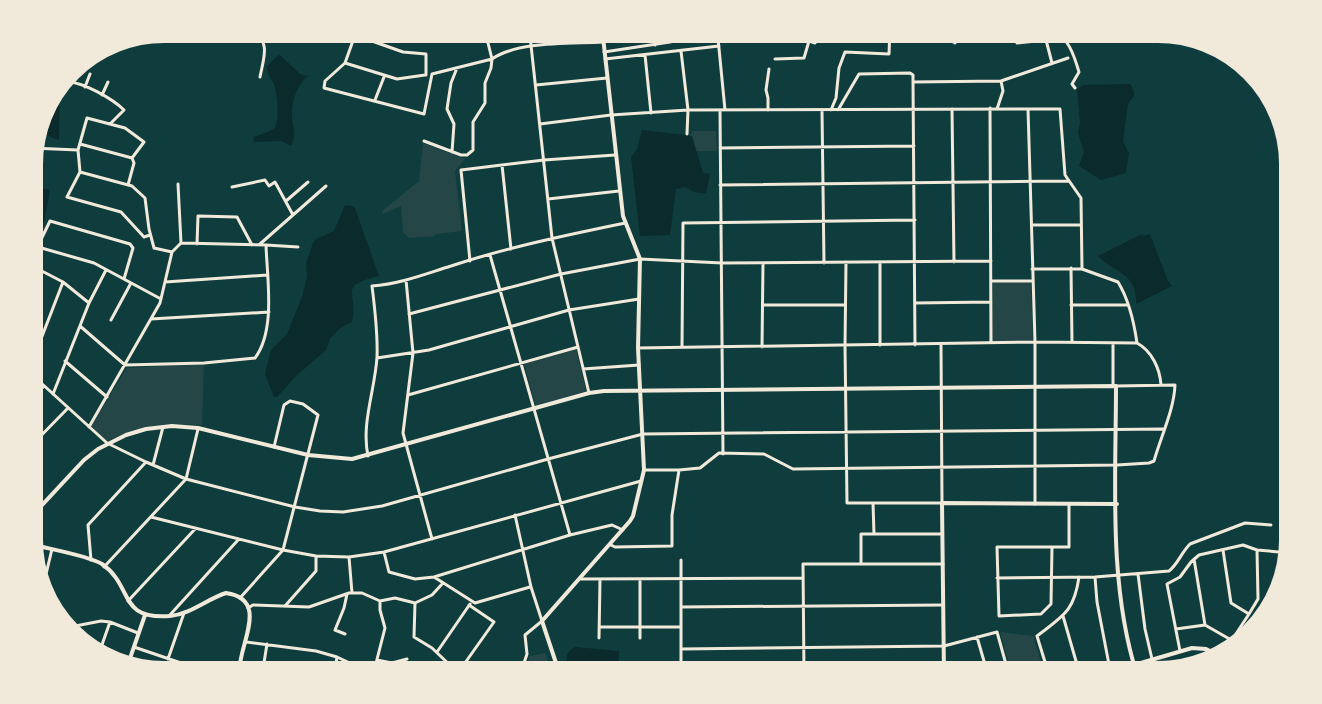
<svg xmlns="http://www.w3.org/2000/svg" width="1322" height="704" viewBox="0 0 1322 704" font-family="Roboto,sans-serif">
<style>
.green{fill:#244646}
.water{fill:#0a2a2b}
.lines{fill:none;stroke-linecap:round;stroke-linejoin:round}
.minor{stroke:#f1e9da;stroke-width:3}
.tertiary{stroke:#f1e9da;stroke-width:4}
.rim{fill:none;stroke:#f1e9da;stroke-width:8}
</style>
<rect width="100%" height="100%" fill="#0f3d3e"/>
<path class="green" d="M693 131H716L717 151H696L690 136Z
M423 143 465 159 455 171 462 231 436 234 435 236 409 238 403 232 401 206 383 214 382 211 419 181Z
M993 283H1031L1033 342 991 343Z
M576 349 586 391 536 406 524 364Z
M204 363 202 425C165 423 140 426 107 441L91 426 127 368Z
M1000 632 1033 636 1045 675H1012Z
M545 653 553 675H537L526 666 530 656Z"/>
<path class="water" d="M280 55 300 74 308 76C297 85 291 102 292 117 293 128 297 136 291 146L281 141 254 142 253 137C259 135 271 132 275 127 280 120 277 92 274 84 271 78 267 74 267 67L277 56Z
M60 81 59 140 35 131 43 104Z
M1130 84 1134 91V96L1128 104 1123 142 1129 153 1126 173 1101 180 1079 166 1084 152 1078 133 1080 123 1077 89 1083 85Z
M642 130 692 136 703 173 710 174 706 194 694 192 685 187 676 189 670 235 640 236 631 157 637 149Z
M29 185 50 190 44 222 29 238Z
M345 205 352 206 355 208 379 276C336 287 359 291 352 322L339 329 330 339 326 350 296 376 277 397H274L265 374 271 350 287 334 302 297 307 276 306 263 313 243 316 239 334 231Z
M1142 234 1143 236 1150 234 1168 281 1172 286 1136 304C1138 273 1114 273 1098 256Z
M575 647 619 651 618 675H571C567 664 562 654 575 647Z"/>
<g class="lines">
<path class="minor" d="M254 28C270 45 264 56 260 77
M481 28 488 43 492 59C518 41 571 44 603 42
M538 28 530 36 552 238 589 393
M648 28 655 45
M717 28 725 110
M935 28 934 31 955 43
M1050 28C1068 36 1074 55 1079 72L1072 84 1075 88
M176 30 191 35
M205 30V28
M747 37 771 39
M761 38 762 28
M1017 43 1046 40 1052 63
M95 50H114L119 37
M681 51 688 110 687 134
M604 52 670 42 680 38 682 28
M645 55 651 113
M605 59 719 46
M775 59 804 58 809 41 815 43 823 28
M345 63 397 79 425 75
M426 75V54L403 52 355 35 345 63 325 81 324 88 424 114 432 74
M68 82C83 82 113 99 124 110L110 124
M536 85 607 78
M85 87 90 74
M102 95 108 82
M375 100 384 77
M990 108 991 343
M952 109 954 262
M997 109 1003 91 1001 81
M1028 109 1035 342V504
M720 110 723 454
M768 110V98L766 90 769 69
M831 110 836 98 839 68 845 52 889 54 890 28
M838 110 859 74 910 73 913 75V82
M822 111 824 263
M540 124 611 115 688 110 1060 109 1065 175 1081 198 1082 269 1118 282C1129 300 1134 322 1137 343
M424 141 461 155H467L473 150V122L485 103V83L491 68 492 59 432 74
M80 144 132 158 134 163 128 185
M31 148 78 150
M720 148 914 146
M452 152 454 124 447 109 451 83 457 68
M132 158 144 142 125 128 87 118 78 150 80 172 132 186 145 198 149 229 154 248 172 252
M502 165 511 249
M80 172 67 197 121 212 144 237 150 235
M178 184 181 243
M720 185 1069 181
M232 187 265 180 269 186 275 182 293 215
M548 199 619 191
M286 201 308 182
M1032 225H1081
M197 244 198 216 237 217 252 245
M260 244 326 186
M266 245 298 247
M38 247 94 263 161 299
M490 255 570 535
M470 261 461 170 544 160 615 155
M846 262 845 346 847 503H942L941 345
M36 268 63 282 89 303 53 394
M1071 268 1072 342
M1032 269H1082
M406 280 413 353 403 433 432 539
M992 281H1033
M165 282 267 275
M29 285 37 265 34 254 50 221 130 244 133 248 124 279
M89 303 106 270
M915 303 991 302
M763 305H845
M1071 305H1128
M409 314 561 274 640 259 722 263 991 261
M151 319 269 312
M111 320 131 283
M80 326 125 365 204 363 255 358C276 330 267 278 266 245L181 243 172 252 160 303 89 427
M1113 343V386
M880 345V263
M915 345 913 82 1001 81 1068 58
M682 347 683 223 915 220
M762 347 763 263
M638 348 1035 342 1137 343C1152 351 1160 369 1161 385
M377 358 429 350 569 310 639 299
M65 361 107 397
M583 369 639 365
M29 370 63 282
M29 372 107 443 146 462 186 479 295 507 320 511 343 512 382 506 548 459 643 434 1163 429
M408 395 578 347
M29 402 44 386
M29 448 68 408
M368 456C361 424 375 390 377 357 378 333 375 310 372 286 400 284 425 274 451 266 508 247 567 235 625 223
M153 465 163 427
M644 470H679L700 468 719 453 764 454 793 469 1117 465 1149 463 1154 461C1161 436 1174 410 1175 385L1116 386
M873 503 874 534
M515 515 531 587 542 621 525 635 527 654 520 675
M151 517 283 550 316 556 349 557 384 552 641 481
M611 545 615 547 672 546V515L679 470
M997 547H1052L1051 604 1041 614 999 616Z
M1052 547H1069V504
M1223 550 1231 603 1249 614 1232 640
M384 552 389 572 415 579 434 577 570 535 612 525 623 530
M349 557 352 593
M1194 559 1205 625
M91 560 88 525 146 462
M681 560V675
M861 564V534H942
M1288 564V553
M104 567 186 479 198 429
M1138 574 1145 629 1152 659
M434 577 475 603 530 587
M1095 577 1097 602 1111 675
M997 578 1095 577 1169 571C1178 564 1181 553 1190 544L1245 523 1271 525
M581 579 803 578
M640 580V638
M42 591 52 549
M240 598 283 550 318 415 303 404 290 401 284 405 274 447
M128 601 196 528
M415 603 414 637 432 648 454 669 460 670 494 622 469 605
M285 606 316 571V556
M681 607 943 605
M248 608 253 605 309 607 349 593H362L380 601 395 598 415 603 432 595 443 583
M1249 614 1258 599 1257 550
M169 616 238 540
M1063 616 1080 675
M600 627H681
M65 628 101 621 110 622 138 633
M1176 629 1205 625 1240 645
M345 634 335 630 344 608 347 594
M977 637 988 675
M599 638 600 580
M246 642 316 651 337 657 375 675
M134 647 184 664
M681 649 944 646 997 632 1009 675
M1180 651 1167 584 1180 577 1191 562 1199 555 1243 545 1257 550 1291 553
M437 652 470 604
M98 656 110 622
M168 659 184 613
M377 660 392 663 407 659
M241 662 248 675
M262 675 267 644
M334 675 337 657
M373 675 385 628 380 610V601
M804 675 803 564H943
M1049 675 1037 636C1063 616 1074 612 1079 577
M1095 675 1134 665
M1161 675 1191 667"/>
<path class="tertiary" d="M30 518 84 460 98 449 126 435 146 429 172 426 198 428 308 455 352 459 589 393 604 391 1116 386C1116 481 1108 584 1137 675
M30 544C48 549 87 555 102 564 134 586 117 620 170 616 191 614 207 599 226 593 274 600 233 652 241 675
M1134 665 1192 648 1206 649 1221 657
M127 667 145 615
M560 675 542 621 630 521 633 516 644 470 638 348 640 259 623 216 602 28
M944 675 942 503 1117 504"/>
</g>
<path d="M0 0H1322V704H0ZM164 39H1158A125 125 0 0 1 1283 164V540A125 125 0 0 1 1158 665H164A125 125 0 0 1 39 540V164A125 125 0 0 1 164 39Z" fill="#f1e9da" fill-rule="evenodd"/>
<path class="rim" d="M164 39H1158A125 125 0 0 1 1283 164V540A125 125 0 0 1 1158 665H164A125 125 0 0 1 39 540V164A125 125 0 0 1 164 39Z"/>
</svg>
